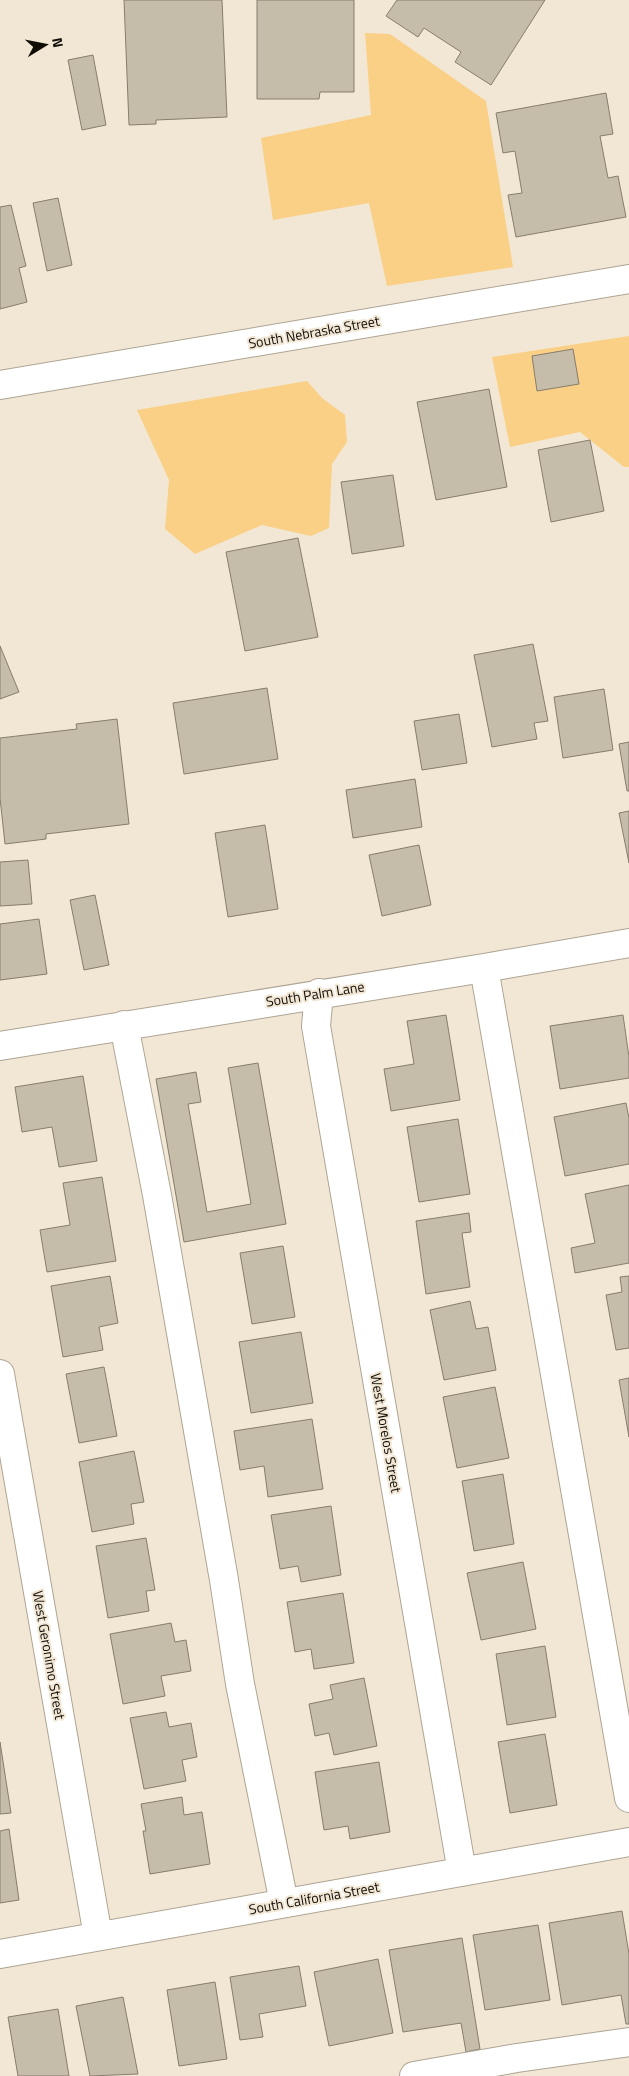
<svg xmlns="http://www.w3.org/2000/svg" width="629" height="2076" viewBox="0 0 629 2076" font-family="'Titillium Web',sans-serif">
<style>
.green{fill:#f9d086}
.building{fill:#c6bcaa;stroke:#877d6c}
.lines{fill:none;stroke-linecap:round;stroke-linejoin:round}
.minor-casing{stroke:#aea493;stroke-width:30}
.minor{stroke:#fff;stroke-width:28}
.labels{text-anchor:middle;stroke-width:4;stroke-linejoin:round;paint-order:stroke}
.street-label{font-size:14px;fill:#100d07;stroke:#f2e7d5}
</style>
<rect width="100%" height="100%" fill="#f2e7d5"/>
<path class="green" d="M365 33 390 34 486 101 513 267 387 286 369 203 273 220 261 138 371 115Z
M629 336V467H624L580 432 510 447 492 357Z
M307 381 322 398 345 415 347 442 332 464 329 528 311 536 262 525 195 554 165 529 169 480 137 410Z"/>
<path class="building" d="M124 0H222L227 117 156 120V124L129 125Z
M257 0H354V92H320L319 99H257Z
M397 0H545L491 85 455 62 461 52 424 28 418 37 386 16Z
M93 55 106 125 82 130 68 60Z
M606 93 613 134 600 136 608 178 618 176 626 217 516 237 508 195 522 193 515 151 503 153 496 113Z
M58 198 72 265 47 271 33 203Z
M11 205 26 266 19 268 27 302 0 309V207Z
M573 349 579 384 537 391 532 356Z
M489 389 507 487 436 500 417 402Z
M590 440 604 511 551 522 538 450Z
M393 475 404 546 352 554 341 482Z
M298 538 318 637 245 651 226 552Z
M533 644 548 721 534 723 537 739 492 747 474 655Z
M0 646 19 692 0 699Z
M267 688 278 759 184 774 173 703Z
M604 689 613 750 563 758 554 697Z
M459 714 467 763 422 770 414 721Z
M117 719 129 824 46 834V839L5 844 0 798V738L77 729 76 724Z
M629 742V791H627L619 744Z
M415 779 422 827 353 838 346 790Z
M629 811V863L619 813Z
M265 825 278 909 228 917 215 833Z
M419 845 431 905 382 916 369 855Z
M28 860 32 904 0 906V862Z
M95 895 109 965 84 970 70 900Z
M39 919 47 974 0 980V924Z
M446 1015 460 1100 391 1111 384 1069 414 1064 407 1021Z
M623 1015 629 1057V1078L560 1089 550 1026Z
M258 1063 286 1224 184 1242 156 1079 196 1072 201 1102 188 1104 207 1212 251 1204 228 1068Z
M83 1076 97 1161 59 1167 52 1127 22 1132 15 1087Z
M626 1103 629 1118V1164L565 1176 554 1117Z
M458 1119 470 1194 419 1202 407 1127Z
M102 1177 116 1261 47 1272 40 1230 70 1225 63 1183Z
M629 1185V1263L575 1273 571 1248 595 1243 585 1194Z
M469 1213 471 1232 462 1233 470 1287 426 1294 416 1221Z
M283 1246 295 1317 252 1324 240 1253Z
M110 1276 118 1323 99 1327 103 1350 63 1357 51 1286Z
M629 1276V1348L616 1350 606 1295 622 1292 620 1277Z
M470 1301 476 1329 488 1327 496 1370 444 1380 430 1310Z
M301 1332 313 1403 251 1413 239 1342Z
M104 1367 117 1436 79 1443 66 1374Z
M629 1378V1437L619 1380Z
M495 1387 509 1458 457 1468 443 1397Z
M312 1419 323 1489 268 1497 264 1466 240 1470 234 1431Z
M134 1451 144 1502 131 1504 134 1524 92 1532 79 1462Z
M503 1474 514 1544 474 1551 462 1481Z
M331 1506 341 1575 301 1582 298 1566 280 1569 271 1515Z
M146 1538 155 1590 146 1591 149 1611 108 1618 96 1546Z
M523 1562 536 1629 481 1640 467 1573Z
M343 1593 354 1663 314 1669 311 1649 295 1652 287 1602Z
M171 1623 175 1642 186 1640 191 1671 161 1676 165 1696 123 1704 110 1634Z
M545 1646 556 1717 507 1725 496 1654Z
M364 1678 377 1746 334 1755 329 1733 315 1736 309 1704 333 1699 330 1685Z
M166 1712 169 1727 191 1723 197 1757 182 1760 186 1781 144 1789 130 1718Z
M545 1734 557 1805 510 1813 498 1742Z
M0 1742 11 1813 0 1814Z
M379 1762 390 1832 350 1839 348 1826 324 1830 315 1772Z
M182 1797 184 1815 202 1812 210 1864 150 1874 143 1831H146L141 1804Z
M9 1829 19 1900 0 1903V1831Z
M622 1911 629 1954V2024H626L621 1995 562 2005 549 1923Z
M538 1925 550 2000 485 2010 473 1935Z
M462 1938 480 2049 466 2052 461 2023 403 2032 389 1950Z
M378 1959 393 2033 329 2046 314 1972Z
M299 1966 306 2006 259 2014 263 2037 240 2040 230 1977Z
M215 1982 227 2059 179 2066 167 1990Z
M123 1997 138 2074 90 2076 76 2006Z
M58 2009 69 2076H18L8 2017Z"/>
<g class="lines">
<defs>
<path id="minor" d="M0 385 629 279
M484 968 629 1798
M319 993 316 1026 462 1872
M124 1025 157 1195 224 1580 240 1684 284 1903
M0 1046 484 968 629 943
M0 1374 98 1936
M0 1954 629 1842
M414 2076 517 2058 629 2042"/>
</defs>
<use href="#minor" class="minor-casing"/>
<use href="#minor" class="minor"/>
</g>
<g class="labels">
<g class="street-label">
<text transform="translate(314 332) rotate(-10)" y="5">South Nebraska Street</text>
<text transform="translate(315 994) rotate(-9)" y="5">South Palm Lane</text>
<text transform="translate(386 1433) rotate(80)" y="5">West Morelos Street</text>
<text transform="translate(49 1655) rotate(80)" y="5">West Geronimo Street</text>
<text transform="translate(314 1898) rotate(-10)" y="5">South California Street</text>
</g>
</g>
<g transform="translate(45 45) rotate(80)" stroke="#f2e7d5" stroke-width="4" paint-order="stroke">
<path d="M0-4L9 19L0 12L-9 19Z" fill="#100d07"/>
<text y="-8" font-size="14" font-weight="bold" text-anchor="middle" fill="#100d07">N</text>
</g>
</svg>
